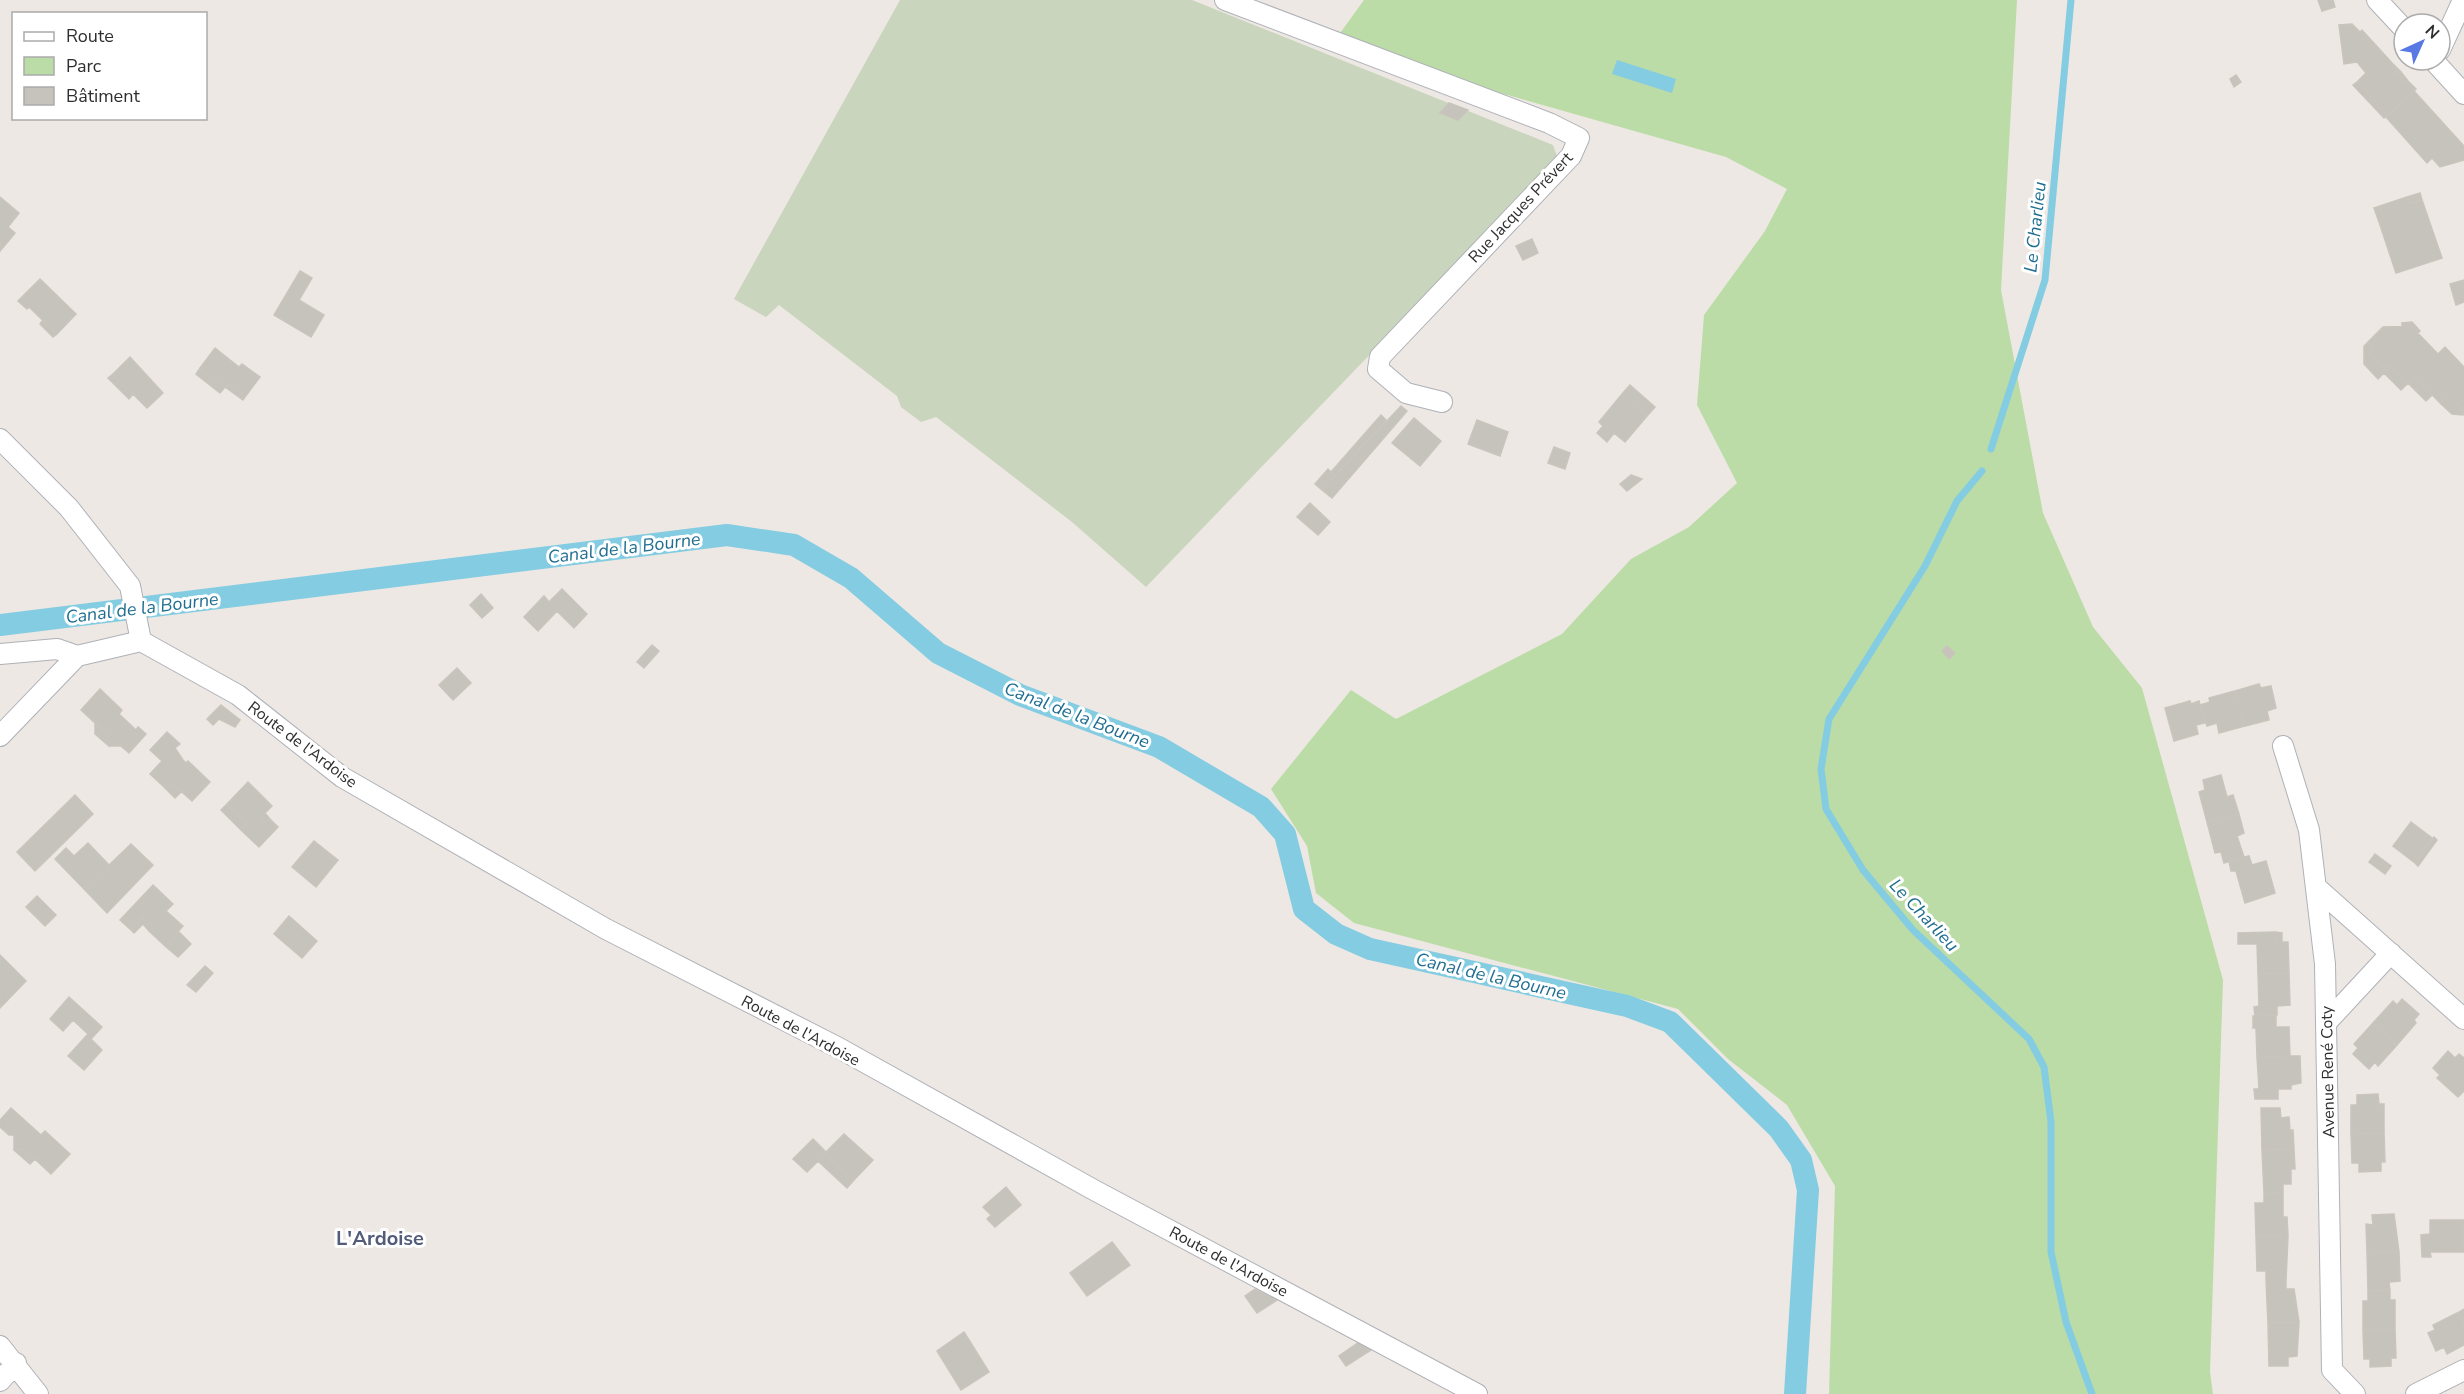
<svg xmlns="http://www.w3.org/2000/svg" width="2464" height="1394" viewBox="0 0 2464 1394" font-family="'Nunito Sans',sans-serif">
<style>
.green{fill:#bbdca7}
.cemetery{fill:#c9d5bc}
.water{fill:#84cce1}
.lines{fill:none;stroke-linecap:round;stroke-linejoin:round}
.stream{stroke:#84cce1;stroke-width:7}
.canal{stroke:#84cce1;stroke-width:22}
.building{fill:#c6c3bd;stroke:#c9c4bc;stroke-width:1.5}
.street-casing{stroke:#afb1b8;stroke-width:22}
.street{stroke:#fff;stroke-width:20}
.labels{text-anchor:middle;stroke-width:6;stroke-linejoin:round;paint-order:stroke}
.street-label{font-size:16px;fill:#2e2e2e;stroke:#fff}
.water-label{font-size:18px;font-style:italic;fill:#1f6e91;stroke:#fff}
.quarter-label{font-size:20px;font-weight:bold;fill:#535c7a;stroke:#fff}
</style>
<rect width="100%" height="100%" fill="#ede8e3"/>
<path class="green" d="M1364 0H2017L2001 290 2043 513 2093 627 2142 688 2223 980 2210 1372 2213 1394H1829L1835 1186 1787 1105 1728 1059 1678 1009 1354 923 1316 893 1307 846 1271 789 1351 690 1396 719 1562 634 1631 559 1689 527 1737 483 1697 405 1704 315 1765 231 1787 189 1726 157 1490 90 1338 36Z"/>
<path class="cemetery" d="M900 0H1192L1553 145 1558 159 1146 587 1072 522 936 417 921 422 901 407 897 396 779 305 766 317 734 299Z"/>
<path class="water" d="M1617 60 1676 79 1672 93 1612 74Z"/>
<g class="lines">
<path class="stream" d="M1991 449 2045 280 2071 0
M1982 471 1957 501 1925 566 1829 719 1821 769 1826 809 1863 870 1913 930 2029 1039 2044 1067 2051 1122V1252L2066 1322 2092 1394"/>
<path class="canal" d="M0 625 727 535 794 545 851 578 938 653 1020 695 1159 747 1261 807 1285 834 1304 909 1336 934 1370 949 1627 1006 1670 1022 1779 1129 1801 1160 1808 1190 1795 1394"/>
</g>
<path class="building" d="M2318 0H2333L2335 7 2322 11Z
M2352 24 2360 32 2362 30 2393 64 2391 66 2406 83 2408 81 2416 89 2388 115 2357 82 2366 73 2357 62 2344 64 2339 25Z
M2393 64 2401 72 2398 74 2391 66Z
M2401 72 2408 81 2406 83 2398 74Z
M2236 75 2241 82 2234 87 2230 79Z
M2357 82 2372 98 2369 102 2353 85Z
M2414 91 2464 146V160L2440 167 2432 158 2427 163 2386 117Z
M2372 98 2388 115 2384 118 2369 102Z
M1449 103 1468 110 1458 120 1440 113Z
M2420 193 2422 200 2409 204 2407 197Z
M0 197 19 213 8 227 15 233 0 251Z
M2407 197 2409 204 2422 200 2442 258 2396 273 2379 222 2384 220 2380 206Z
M2380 206 2384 220 2379 222 2374 208Z
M1532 239 1538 253 1523 260 1516 246Z
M300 271 312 278 299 300 324 315 311 337 274 315Z
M40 279 76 314 57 334 29 307 27 309 18 301Z
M2464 280V302L2456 305 2450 284Z
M43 320 57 334 53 337 40 324Z
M2412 322 2420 331 2418 333 2411 326H2402V323Z
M2411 326 2438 354 2445 347 2464 367V410L2447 396 2440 403 2415 377 2408 383 2391 366 2387 370 2370 353 2374 349 2368 342 2383 327Z
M2368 342 2374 349 2370 353 2387 370 2378 379 2364 364V346Z
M215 348 239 367 242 364 260 377 245 397 228 384 225 387 200 368Z
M130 357 163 393 147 408 113 374Z
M2391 366 2408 383 2401 390 2384 373Z
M200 368 225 387 220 393 196 374Z
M113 374 133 394 129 399 108 378Z
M2415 377 2432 395 2426 401 2408 383Z
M228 384 245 397 243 400 225 387Z
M1630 385 1655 407 1647 416 1622 394Z
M1622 394 1647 416 1625 442 1614 433 1607 442 1597 433 1603 426 1599 422Z
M2447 396 2464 410 2463 415 2452 414 2440 403Z
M1401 406 1407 411 1332 498 1322 490Z
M1381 415 1386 420 1335 476 1331 472Z
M1414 418 1441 441 1420 466 1392 443Z
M1477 420 1508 432 1500 456 1468 444Z
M1554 447 1570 453 1565 469 1548 463Z
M1328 469 1335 476 1322 490 1315 484Z
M1631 475 1642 479 1627 491 1620 484Z
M1310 503 1330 522 1318 535 1297 517Z
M562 589 587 614 574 628 557 611 538 631 524 617 544 596 549 602Z
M481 594 493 608 482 618 470 605Z
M652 645 659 651 644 668 637 662Z
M1947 646 1955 653 1949 659 1942 651Z
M457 668 471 683 453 700 439 685Z
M2259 684 2261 688 2271 686 2276 708 2267 711 2269 720 2245 726 2235 691Z
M100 689 122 710 119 714 136 730 138 727 146 734 129 753 121 746H109V736L81 710Z
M2235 691 2245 726 2219 733 2217 723 2207 726 2200 705 2210 702 2209 698Z
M2190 701 2191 704 2199 701 2205 723 2196 725 2198 734 2174 741 2165 708Z
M221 705 240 720 235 727 219 719 213 725 207 719Z
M95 724 109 736V746L95 734Z
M167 732 180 744 175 748 183 760 186 763 188 761 210 782 192 801 174 785H162L150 774 162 761 150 750Z
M2221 775 2227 797 2233 795 2239 814 2207 822 2199 792 2205 790 2203 780Z
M248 782 272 806 260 818 266 824 270 819 278 827 259 847 241 830 247 824 227 804Z
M162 785H174L181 792 175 798Z
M75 795 93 814 35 871 17 852Z
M227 804 247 824 241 830 221 810Z
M265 813 270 819 266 824 260 818Z
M2239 814 2244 833 2237 836 2244 857 2224 863 2221 852 2215 853 2207 822Z
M2411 822 2432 838 2415 863 2393 846Z
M2434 837 2437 840 2418 866 2415 863Z
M314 841 338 860 316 887 292 867Z
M88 843 109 865 84 889 55 859 66 848 74 856Z
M131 844 153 865 107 913 84 889Z
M2375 854 2391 866 2385 874 2369 862Z
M2249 856 2252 865 2266 861 2275 893 2245 903 2236 871H2231L2229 861Z
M153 885 173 904 166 911 183 926 165 946 149 931 153 927 142 917 131 930 120 920Z
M37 896 56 915 45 926 26 907Z
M289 916 317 941 302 958 274 934Z
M142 917 153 927 149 931 143 924 134 933 131 930Z
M179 932 191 944 178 957 165 946Z
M2275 932V942H2288L2289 973 2258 974 2257 944H2238V933Z
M2275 932 2282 933V942H2275Z
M0 955 26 981 0 1008Z
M205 966 213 973 196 992 187 985Z
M2289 973 2290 1005 2277 1006V1015L2255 1016 2254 1007 2259 1006 2258 974Z
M69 997 102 1027 91 1039 102 1050 84 1070 68 1056 88 1034 73 1020 63 1031 50 1019Z
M2402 999 2419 1014 2414 1020 2416 1023 2397 1045 2373 1023 2393 1001 2397 1005Z
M2276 1015V1027H2289L2290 1056 2257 1057 2256 1028H2253V1016Z
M2373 1023 2397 1045 2378 1066 2375 1062 2369 1069 2353 1054 2358 1048 2354 1044Z
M2448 1051 2455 1058 2459 1054 2464 1058V1091L2458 1097 2437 1078 2440 1075 2433 1068Z
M2290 1056H2300L2301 1083 2291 1085V1089H2278V1099H2255L2254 1089H2259L2257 1057Z
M2378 1094 2379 1104H2384V1133L2351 1134V1105H2357V1095Z
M11 1108 41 1135 45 1131 70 1154 51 1174 24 1149 14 1150V1135H9L0 1127V1120Z
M2261 1108H2280L2281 1118 2289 1117 2290 1130H2293L2294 1149 2262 1150Z
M2384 1133 2385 1162H2381V1171L2359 1172V1163H2352L2351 1134Z
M844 1134 873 1160 854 1180 825 1154 807 1172 793 1159 813 1139 826 1152Z
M24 1149 35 1159 30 1164 14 1150Z
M2294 1149 2295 1169H2291V1184H2283V1192L2264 1193 2262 1150Z
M825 1154 854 1180 847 1188 818 1161Z
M1006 1187 1021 1205 995 1227 987 1219 991 1215 983 1207Z
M2283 1192V1217H2287L2288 1236H2256L2255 1203H2264V1193Z
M2394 1214 2399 1252 2367 1253 2366 1224 2373 1225 2372 1215Z
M2430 1220H2462L2463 1252H2430L2431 1257H2422L2421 1235 2430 1234Z
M2462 1220H2464V1252H2463Z
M2256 1236H2288L2286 1280H2266V1271H2257Z
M1112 1242 1130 1265 1087 1296 1070 1273Z
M2399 1252 2400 1281 2389 1282 2390 1290 2368 1291 2367 1253Z
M2266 1280H2286V1289H2294L2299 1322 2268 1323Z
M1255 1289 1277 1300 1257 1313 1245 1296Z
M2390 1290V1300H2395V1329L2363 1330V1301H2368V1291Z
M2464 1309V1323L2459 1312Z
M2459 1312 2464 1323V1345L2447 1354 2444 1347 2436 1351 2428 1333 2435 1330 2433 1325Z
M2299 1322 2297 1356 2288 1357V1366H2269L2268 1323Z
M2395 1329 2396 1358H2391V1366L2370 1367V1359H2364L2363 1330Z
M964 1332 989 1372 961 1390 937 1351Z
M1358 1343 1371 1350 1346 1366 1339 1356Z"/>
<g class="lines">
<defs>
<path id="street" d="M1225 0 1549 123 1579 138 1571 156 1380 357 1378 369 1406 393 1442 402
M2377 0 2404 29
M2440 50 2463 0
M2433 60 2464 94
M0 439 69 508 130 586 141 641
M141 641 238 695 342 777 606 929 839 1048 1094 1190 1477 1394
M0 654 57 649 77 656
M77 656 141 641
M0 736 77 656
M2283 746 2309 830 2325 964 2332 1370 2355 1394
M2316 887 2464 1019
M2326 1023 2391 953
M0 1346 38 1394
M0 1381 16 1363
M2416 1394 2464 1370"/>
</defs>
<use href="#street" class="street-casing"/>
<use href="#street" class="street"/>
</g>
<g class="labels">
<g class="street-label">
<text transform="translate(1520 207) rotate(-47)" y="6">Rue Jacques Prévert</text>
<text transform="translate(303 744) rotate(37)" y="6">Route de l'Ardoise</text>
<text transform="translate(801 1030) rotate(28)" y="6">Route de l'Ardoise</text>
<text transform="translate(2327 1072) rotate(-91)" y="6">Avenue René Coty</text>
<text transform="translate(1229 1261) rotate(28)" y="6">Route de l'Ardoise</text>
</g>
<g class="water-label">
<text transform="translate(2035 227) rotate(-84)" y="6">Le Charlieu</text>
<text transform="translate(624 548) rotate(-7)" y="6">Canal de la Bourne</text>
<text transform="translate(142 608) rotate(-7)" y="6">Canal de la Bourne</text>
<text transform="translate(1077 715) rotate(21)" y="6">Canal de la Bourne</text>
<text transform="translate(1924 915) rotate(47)" y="6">Le Charlieu</text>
<text transform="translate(1491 976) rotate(13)" y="6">Canal de la Bourne</text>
</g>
<g class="quarter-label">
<text x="380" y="1245">L'Ardoise</text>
</g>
</g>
<rect x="12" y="12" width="195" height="108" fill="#ffffff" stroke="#ababab" stroke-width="1.5"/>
<rect x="24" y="32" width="30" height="9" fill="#ffffff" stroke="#ababab" stroke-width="1.5"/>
<text x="66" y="42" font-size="18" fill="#2e2e2e">Route</text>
<rect x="24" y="57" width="30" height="18" fill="#bbdca7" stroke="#ababab" stroke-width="1.5"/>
<text x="66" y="72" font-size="18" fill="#2e2e2e">Parc</text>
<rect x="24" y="87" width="30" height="18" fill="#c6c3bd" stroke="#ababab" stroke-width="1.5"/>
<text x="66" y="102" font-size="18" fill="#2e2e2e">Bâtiment</text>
<g transform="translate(2422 42) rotate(45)"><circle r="28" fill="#ffffff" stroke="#ababab" stroke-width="1.5"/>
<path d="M0-4.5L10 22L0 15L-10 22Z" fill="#5879e4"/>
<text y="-9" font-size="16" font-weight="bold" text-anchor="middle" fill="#2e2e2e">N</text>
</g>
</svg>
